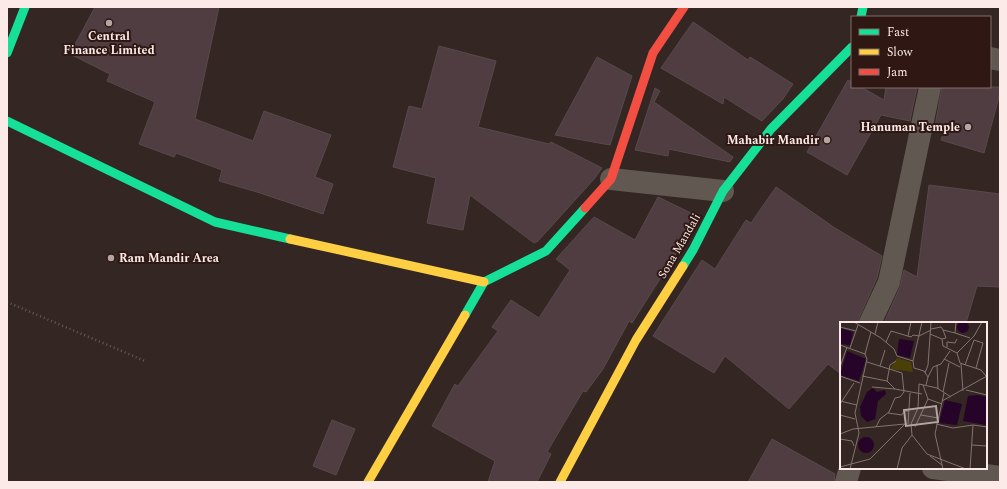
<svg xmlns="http://www.w3.org/2000/svg" width="1007" height="489" viewBox="0 0 1007 489" font-family="Spectral,serif">
<style>
.building{fill:#503d41;stroke:#564a4b}
.lines{fill:none;stroke-linecap:round;stroke-linejoin:round}
.path{stroke:#645c57;stroke-width:2.5;stroke-dasharray:1 3;stroke-linecap:butt}
.street{stroke:#615852;stroke-width:22}
.fast{stroke:#16e098;stroke-width:9}
.slow{stroke:#ffcf43;stroke-width:9}
.jam{stroke:#f24e42;stroke-width:9}
.poi-dot{fill:#b5a5a2;stroke:#2f1814;stroke-width:1.5}
.labels{text-anchor:middle;stroke-width:4;stroke-linejoin:round;paint-order:stroke}
.poi-label{font-size:12px;font-weight:bold;fill:#fbeae7;stroke:#2f1814;text-anchor:end}
.street-label{font-size:12px;fill:#fbeae7;stroke:#2f1814}
.inset-road{fill:none;stroke:#847471;stroke-width:1}
.view{fill:#b5a5a2;fill-opacity:0.15;stroke:#b5a5a2;stroke-width:2}
.inset-edge{fill:none;stroke:#fbeae7;stroke-width:2}
</style>
<rect width="100%" height="100%" fill="#342623"/>
<path class="building" d="M95 7H219L195 119 253 141 264 111 331 135 315 177 333 184 323 214 257 192 219 181 222 170 176 153 174 157 139 144 155 102 107 81 110 74 70 54Z
M693 22 748 60 750 57 793 84 783 99 762 121 724 97 723 104 661 68Z
M439 46 496 61 478 127 549 144 551 142 602 168 595 178 538 241 534 243 470 195 463 230 427 223 436 178 393 167 409 106 422 109Z
M597 57 632 76 610 145 555 135Z
M848 80 852 82V87H861L884 100 886 87H917L910 121 881 115 847 175 807 152Z
M942 87H1000V93L984 153 941 140 945 128 935 126Z
M655 88 660 91 654 102 733 157 730 162 669 149 668 156 635 150Z
M929 185 1000 194V287L977 286 966 323H884L900 287 904 270 917 277Z
M776 187 835 228 882 256 877 278 859 318 858 323H841V374L828 364 789 409 725 356 714 373 653 336 702 260 715 269 746 220 751 223Z
M658 197 693 214 678 244 681 246 632 323 629 321 603 369 586 392 583 391 547 452 551 454 537 482H488L495 461 432 426 455 384 458 386 498 331 492 327 511 300 539 318 570 270 556 259 594 217 635 240Z
M332 420 355 429 336 475 313 466Z
M772 439 835 474 834 482H748Z"/>
<g class="lines">
<path class="path" d="M7 302 145 361"/>
<path class="street" d="M990 58 1000 60
M611 179 723 191
M870 323 889 282 930 87
M933 468 1000 477
M846 482 850 468"/>
<path class="fast" d="M861 17 863 7
M7 53 25 7
M7 121 215 222 290 239
M683 266 693 250 723 191 771 129 852 47
M465 315 484 282 546 251 585 208"/>
<path class="slow" d="M290 239 484 282
M368 482 465 315
M560 482 636 340 683 266"/>
<path class="jam" d="M585 208 611 179 653 53 684 7"/>
</g>
<g class="poi-dot">
<circle cx="109" cy="23" r="4"/>
<circle cx="968" cy="127" r="4"/>
<circle cx="827" cy="140" r="4"/>
<circle cx="111" cy="258" r="4"/>
</g>
<g class="labels">
<g class="poi-label">
<text x="109" y="40" text-anchor="middle">Central<tspan x="109" dy="14">Finance Limited</tspan></text>
<text x="960" y="131">Hanuman Temple</text>
<text x="819" y="144">Mahabir Mandir</text>
<text x="119" y="262" text-anchor="start">Ram Mandir Area</text>
</g>
<g class="street-label">
<text transform="translate(679 246) rotate(-60)" y="4">Sona Mandali</text>
</g>
</g>
<g transform="translate(840 322)">
<rect width="147" height="147" fill="#342623"/>
<path d="M57 36 71 40 73 50 50 47Z" fill="#4a3f06"/>
<path d="M117 5a6 6 0 1 1 12 0a6 6 0 1 1-12 0ZM0 6 13 10 10 23 0 22ZM59 17 74 19 70 36 57 33ZM7 29 26 37 19 59 0 53ZM33 66 37 70 45 68 46 72 38 79 35 97 27 100 21 94 20 85 27 70ZM138 73 147 75 146 103 123 99 128 74ZM105 78 122 82 117 103 99 101ZM18 123a8 8 0 1 1 16 0a8 8 0 1 1-16 0Z" fill="#260328"/>
<path class="inset-road" d="M14 0 41 16 54 27 57 34 73 39 74 46 84 49 88 55 86 63M116 0 115 11 130 16M0 5 16 9M91 7 101 5 103 8 115 11M35 12 38 0M90 12 102 17 106 16 103 8M68 14 71 0M102 17 103 24 117 31M134 18 143 21 136 46M46 20 51 9 71 15 73 13 79 14 91 8M0 23 25 32 27 37 15 91 19 111 10 147M107 25V20L115 21 117 17M10 26 18 3M117 31 120 41 141 48 146 54M117 31 134 14 142 0M25 32 31 10M104 37 120 45M73 39 82 0M27 40 62 51 64 70 60 75 55 76 49 90 40 97 36 105M121 42 123 69M97 43 98 67M125 43 134 18M40 44 45 28M0 45 7 25M85 51 88 43 91 0M0 54 20 61M22 54 47 59 55 67 82 72M88 55 93 45 101 42 110 29M47 59 50 43 56 39M83 63 88 77 102 82M32 65 55 67M126 68 147 73M103 70 109 41M0 79 17 83M102 79 147 54M0 82 14 61M48 91 62 93 64 89H69M0 93 15 97M81 93 98 96M68 102 70 71M71 102 72 113 87 132 126 147M71 102 78 86 79 62 97 66 111 75M96 102 113 106 133 103 147 105M75 105 88 77M0 112 13 107 65 102M0 117 12 119 14 124M132 123 147 124M90 134 102 143M0 145 30 137 65 102M57 147 62 126 72 113M103 147 95 112 104 71M130 147 133 103"/>
<path class="view" d="M96 84 98 100 66 104 64 88Z"/>
<rect width="147" height="147" class="inset-edge"/>
</g>
<rect width="1007" height="489" fill="none" stroke="#fbeae7" stroke-width="16"/>
<rect x="851" y="16" width="140" height="72" fill="#2f1814" stroke="#816c68"/>
<rect x="859" y="29" width="20" height="6" fill="#16e098" stroke="#816c68"/>
<text x="887" y="36" font-size="12" fill="#fbeae7">Fast</text>
<rect x="859" y="49" width="20" height="6" fill="#ffcf43" stroke="#816c68"/>
<text x="887" y="56" font-size="12" fill="#fbeae7">Slow</text>
<rect x="859" y="69" width="20" height="6" fill="#f24e42" stroke="#816c68"/>
<text x="887" y="76" font-size="12" fill="#fbeae7">Jam</text>
</svg>
